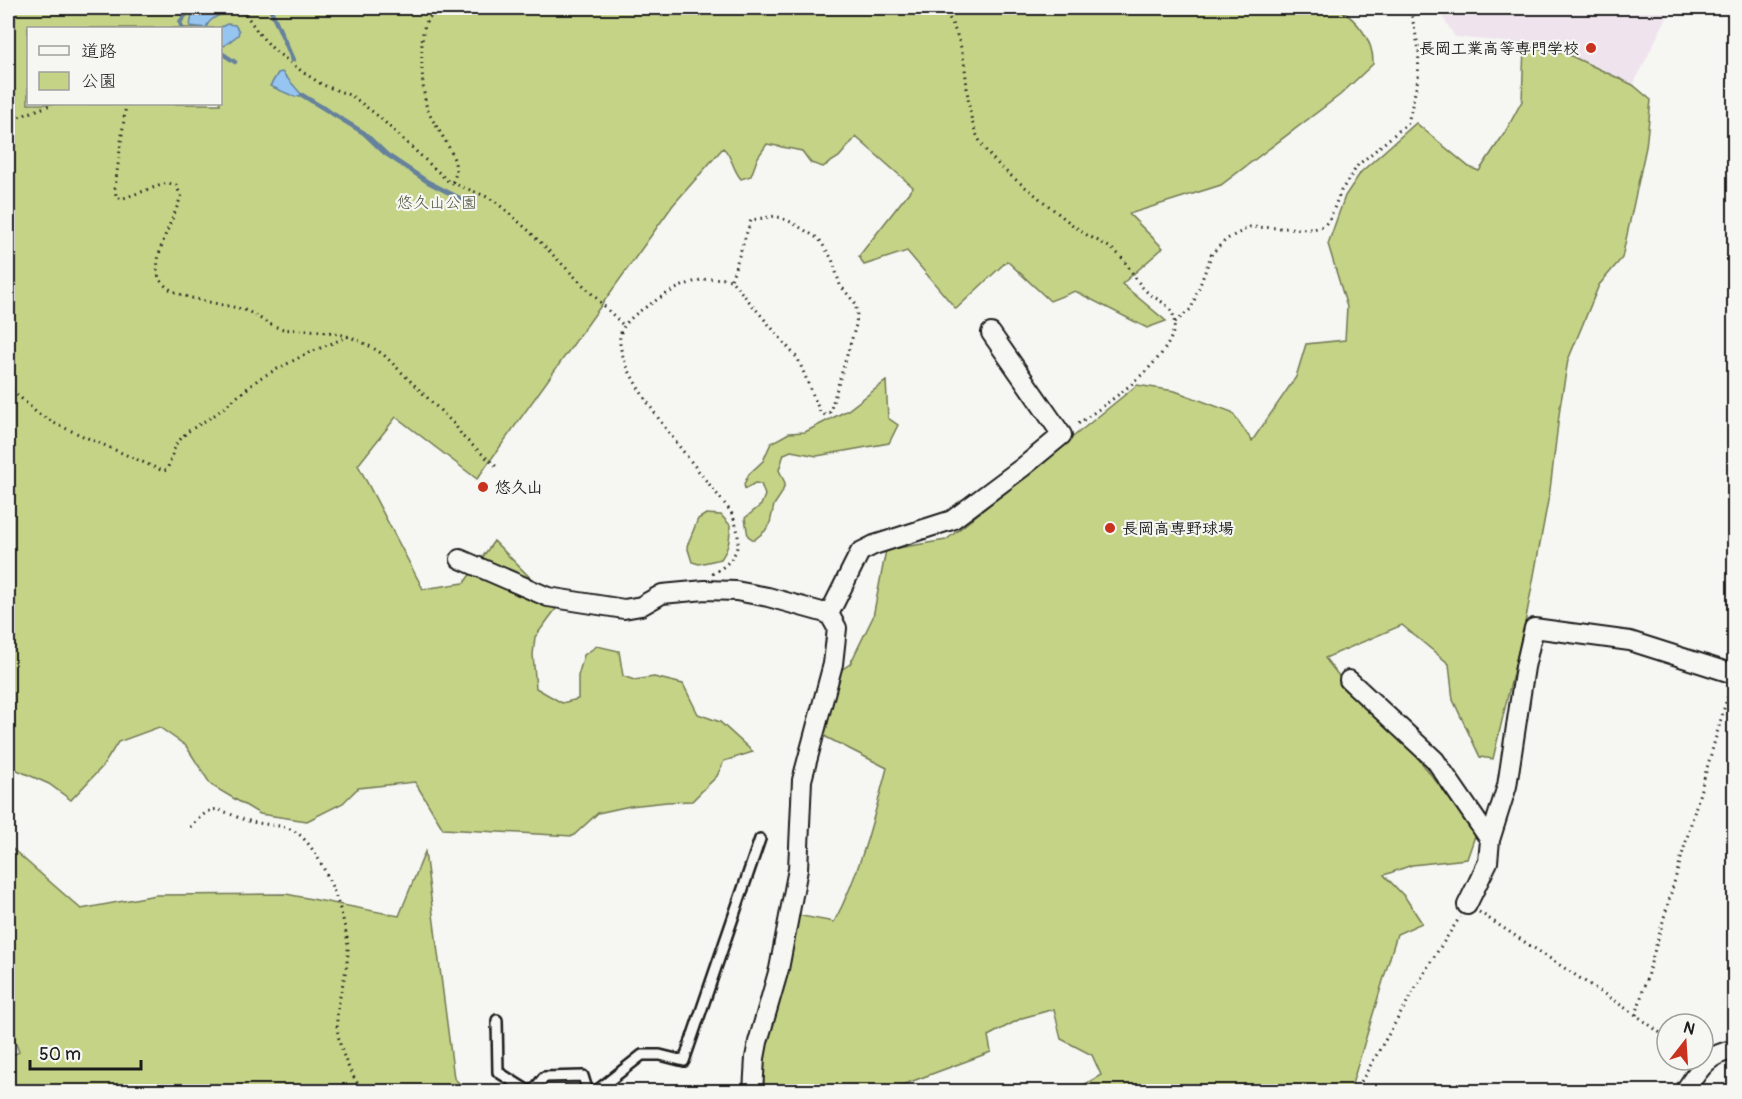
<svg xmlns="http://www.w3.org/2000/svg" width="1742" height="1099" viewBox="0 0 1742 1099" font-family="Pangolin,'Klee One',sans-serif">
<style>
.built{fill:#efe4ee}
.green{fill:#c5d387;stroke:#707852;stroke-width:1.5;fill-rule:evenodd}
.water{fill:#96c5f1;stroke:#65819c;stroke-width:1.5}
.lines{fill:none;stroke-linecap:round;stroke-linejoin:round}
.stream{stroke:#65819c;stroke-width:4.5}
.service-casing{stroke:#1c1c1c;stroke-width:14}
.minor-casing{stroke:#1c1c1c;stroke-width:22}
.path{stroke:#1c1c1c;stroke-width:3;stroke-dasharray:1.5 4.5;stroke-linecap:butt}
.service{stroke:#f6f6f2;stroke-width:9}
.minor{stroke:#f6f6f2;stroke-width:18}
.poi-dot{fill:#c8321e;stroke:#f6f6f2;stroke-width:2}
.labels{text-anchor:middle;stroke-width:4.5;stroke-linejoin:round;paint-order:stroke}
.poi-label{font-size:16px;font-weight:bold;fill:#1c1c1c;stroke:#f6f6f2;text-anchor:start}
.park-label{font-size:16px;fill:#4f533c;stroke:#f6f6f2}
</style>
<rect width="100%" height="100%" fill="#f6f6f2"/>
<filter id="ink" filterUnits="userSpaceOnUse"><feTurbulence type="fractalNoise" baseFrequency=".0167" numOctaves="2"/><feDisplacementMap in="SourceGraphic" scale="12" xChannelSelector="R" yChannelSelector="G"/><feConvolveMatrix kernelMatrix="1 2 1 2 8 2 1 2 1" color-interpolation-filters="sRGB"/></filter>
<g filter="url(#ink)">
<path class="built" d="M1437 8H1667V17L1633 85 1601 69 1537 49 1504 42 1455 37Z"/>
<path class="green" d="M8 8H1337C1357 19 1374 41 1373 64L1340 95 1221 185 1129 214 1163 248 1122 284 1166 321 1147 328 1075 291 1050 301 1007 261 956 309 907 251 864 265 859 256 913 187 856 137 839 157 823 167 811 163 802 151 767 144 758 157 751 176 741 179C732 169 732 155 723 148L673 205 477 479 396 417 358 465 423 589 464 583 494 541 558 606 535 637 533 655 536 688 562 703 578 699V676L584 655 597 646 619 651 623 676 634 680 654 677 683 684 698 714 720 722 753 752 724 761 717 776 692 801 667 802 630 806 598 813 573 836 443 829 415 782 358 788 343 803 307 821 260 814 211 785 186 746 159 727 118 742 103 766 71 800 49 784 8 766ZM28 28H220V104H28Z
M1524 46 1567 54 1633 85 1651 100 1646 147 1622 258 1599 285 1568 360 1560 407 1550 490 1526 618 1493 759 1480 757 1453 700 1449 664 1402 625 1325 658 1357 699 1414 753 1476 833 1467 859 1412 865 1384 875 1405 897 1422 923 1397 934 1350 1091H1073L1101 1075 1092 1055 1061 1039 1054 1009 1022 1018 988 1036 991 1052 894 1088 891 1091 777 1092 758 1085 760 1064 797 915 834 922C860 873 873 821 887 768L820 734 838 672 850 664 873 617 886 550 946 540 1137 385 1175 391 1232 412 1252 441 1296 377 1306 344 1345 340 1347 307 1328 244 1345 196 1361 172 1416 123 1469 167 1479 171 1504 134 1522 101Z
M886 381 888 418 898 425 889 443 817 456 791 451 784 454 779 470 785 483 782 493 774 505 770 523 765 531 754 540 748 536 745 518 761 505 765 495 761 484 755 483 745 489 744 484 749 474 763 461 771 443 789 433 805 432 848 410Z
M706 514 721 515 730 525C730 539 729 548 721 559L699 564 692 562 687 546 698 519Z
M8 845 81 909 156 895 286 894 399 916 425 852 454 1078 464 1088 499 1086 508 1091H8V1057L19 1052 8 1022Z"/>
<path class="water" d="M198 8H226L227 9C221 17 209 17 206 28L190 26 192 14Z
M227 24 235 25 239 31 238 35 224 46 221 45 219 28Z
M282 72 302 95 295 97 270 86 278 73Z"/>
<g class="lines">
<path class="stream" d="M270 8 293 60
M182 28 180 22 191 8
M220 52 235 62
M302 95 364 133 386 154 428 182 467 202"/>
<defs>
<path id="service" d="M497 1020 498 1072 530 1092
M532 1092 544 1077 583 1076 588 1092
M595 1092 642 1055H660L684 1061 760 839"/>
<path id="minor" d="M460 559 548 597 624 609 641 606 662 594 705 590 736 591 768 597 829 614 837 628 833 664 802 780 798 869 779 969 758 1042 755 1058 753 1092
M829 614 860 552 874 545 952 520 1023 467 1062 435 991 333
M1349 680 1435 760 1490 840
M1467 905 1488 862 1490 840 1507 786 1525 667 1534 628 1630 641 1734 674
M1684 1092C1698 1071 1708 1053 1734 1050"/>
</defs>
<use href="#service" class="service-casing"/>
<use href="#minor" class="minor-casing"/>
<path class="path" d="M244 8 247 16 260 35 274 50 304 73 323 85 352 96 378 116 448 181 485 196 496 202 528 230 624 326
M439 8C434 13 428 18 425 25 419 39 422 94 427 108 434 127 455 149 456 170 456 175 454 179 452 183
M943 8C954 24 961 43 964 62 969 93 966 123 985 149 999 169 1021 183 1039 198 1053 209 1067 221 1082 232 1093 239 1107 244 1117 253 1128 263 1134 278 1144 289 1152 298 1167 302 1172 312 1190 351 1101 407 1075 426
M8 20 17 8
M126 104 115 188 116 196 121 199 167 183 176 185 181 196C174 219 154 251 158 274 163 301 226 302 247 311 258 316 268 325 280 328 288 331 299 329 307 330 340 332 357 337 384 355L455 425 463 437 498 468
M8 121 53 104
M1175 322 1191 309 1212 253 1227 239 1250 227 1313 229 1324 226 1330 218 1341 191 1358 165 1408 123 1418 79 1419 50 1410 8
M8 386 37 413 58 425 163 471 167 470 176 444 187 432 216 414 260 378 306 354 349 336
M712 574C740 559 744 540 731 512 706 478 614 375 620 336 623 320 643 309 655 301 678 286 703 274 731 280L798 359 820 412 825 415 830 412 856 325 857 313 855 303 840 285 832 259 819 239 791 222 776 216 751 220 731 280
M190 827C218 798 217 812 249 821 262 825 277 824 290 829 320 840 349 922 348 952 347 979 333 1007 338 1034 341 1055 351 1074 363 1092
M1479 912 1636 1015 1667 1038
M1636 1015 1730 688
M1355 1092 1430 963 1460 917"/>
<use href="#service" class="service"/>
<use href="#minor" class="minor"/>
</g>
</g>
<g class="poi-dot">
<circle cx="1591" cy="48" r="6"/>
<circle cx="483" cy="487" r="6"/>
<circle cx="1110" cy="528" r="6"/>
</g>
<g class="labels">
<g class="poi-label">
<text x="1579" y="54" text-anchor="end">長岡工業高等専門学校</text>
<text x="495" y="493">悠久山</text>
<text x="1122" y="534">長岡高専野球場</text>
</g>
<g class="park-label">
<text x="437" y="208">悠久山公園</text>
</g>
</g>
<rect width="1742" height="1099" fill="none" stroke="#f6f6f2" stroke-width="30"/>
<rect x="15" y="15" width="1712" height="1069" fill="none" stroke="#1c1c1c" stroke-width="2" filter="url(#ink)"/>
<rect x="27" y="27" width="195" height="78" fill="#f6f6f2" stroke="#9f9f9c" stroke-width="1.5"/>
<rect x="39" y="46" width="30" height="9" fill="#f6f6f2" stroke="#9f9f9c" stroke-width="1.5"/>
<text x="81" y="57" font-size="18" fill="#1c1c1c">道路</text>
<rect x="39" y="72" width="30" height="18" fill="#c5d387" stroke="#9f9f9c" stroke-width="1.5"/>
<text x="81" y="87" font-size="18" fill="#1c1c1c">公園</text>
<g transform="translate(1685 1042) rotate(17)"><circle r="28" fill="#f6f6f2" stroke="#9f9f9c" stroke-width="1.5"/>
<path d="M0-4.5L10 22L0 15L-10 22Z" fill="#c8321e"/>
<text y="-9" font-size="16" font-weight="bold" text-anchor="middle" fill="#1c1c1c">N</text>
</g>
<path d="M30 1060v9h111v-9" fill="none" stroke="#1c1c1c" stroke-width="3"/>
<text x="39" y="1060" font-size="18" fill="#1c1c1c" stroke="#f6f6f2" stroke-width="4.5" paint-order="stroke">50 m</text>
</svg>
